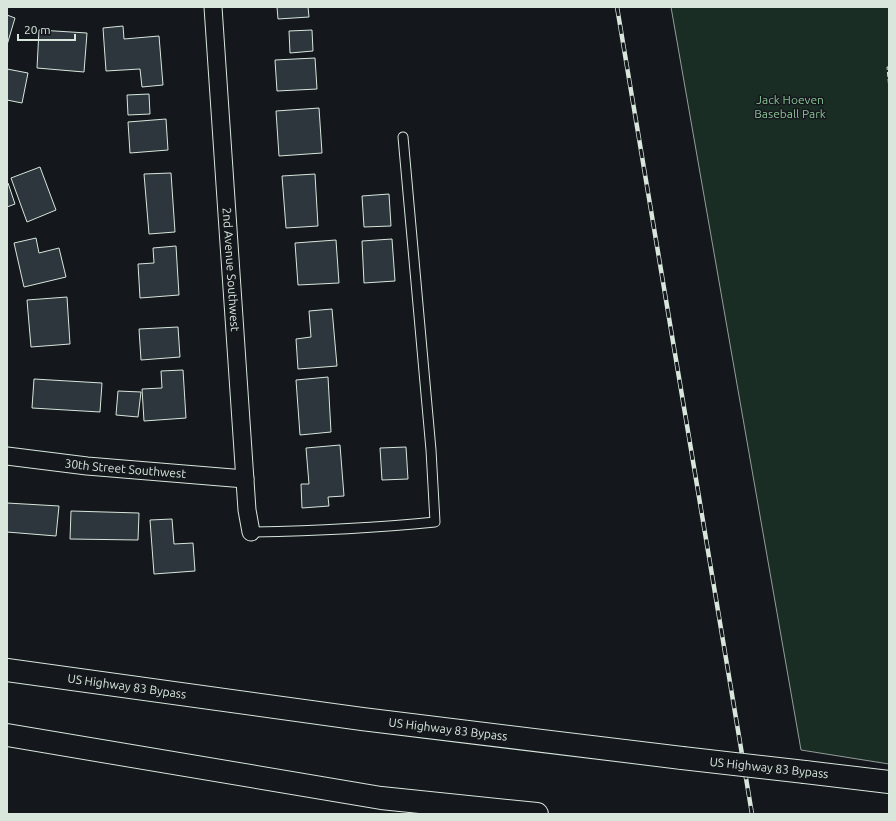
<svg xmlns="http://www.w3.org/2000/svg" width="896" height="821" viewBox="0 0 896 821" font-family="Ubuntu,sans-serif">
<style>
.green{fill:#1a2d24;stroke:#939e99}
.building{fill:#2c363c;stroke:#d8e6dc}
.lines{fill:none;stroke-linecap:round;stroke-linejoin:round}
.lane-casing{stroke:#d8e6dc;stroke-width:11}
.street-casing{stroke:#d8e6dc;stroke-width:19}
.highway-casing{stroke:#d8e6dc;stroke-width:24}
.lane{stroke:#14181c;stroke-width:9}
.street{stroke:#14181c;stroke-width:17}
.highway{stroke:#14181c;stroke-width:22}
.rail-casing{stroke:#d8e6dc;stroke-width:4.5}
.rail{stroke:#14181c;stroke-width:3;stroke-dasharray:9;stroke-linecap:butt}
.highway-bridge-casing{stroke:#d8e6dc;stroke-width:24;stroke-linecap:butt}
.highway-bridge{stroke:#14181c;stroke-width:22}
.fence{stroke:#d8e6dc;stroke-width:1;stroke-dasharray:5 2;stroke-linecap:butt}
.labels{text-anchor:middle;stroke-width:3;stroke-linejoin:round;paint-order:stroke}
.park-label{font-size:12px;fill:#8ac095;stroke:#14181c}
.street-label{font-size:12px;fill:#d8e6dc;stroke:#14181c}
</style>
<rect width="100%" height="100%" fill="#14181c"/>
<path class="green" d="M671 7H889V764L801 750Z"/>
<path class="building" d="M277 7H308L309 17 278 19Z
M7 15 15 18 7 45Z
M123 26 124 39 159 36 163 85 142 87 140 69 106 71 103 28Z
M39 30 87 33 84 72 37 68Z
M312 30 313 51 290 53 289 31Z
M315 58 317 89 277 91 275 60Z
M7 69 28 73 22 103 7 100Z
M149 94 150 114 128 115 127 95Z
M319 108 322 153 279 156 276 111Z
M166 119 168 150 130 153 128 122Z
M40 167 56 210 27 222 11 178Z
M171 173 175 232 149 234 144 174Z
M315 174 318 226 286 228 282 176Z
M7 183H8L15 204 7 207Z
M389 194 391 226 364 227 362 196Z
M36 238 39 253 59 248 66 277 24 287 14 243Z
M392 239 395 281 364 283 362 241Z
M336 240 339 283 298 285 295 243Z
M176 246 179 295 140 298 138 264 154 263 153 248Z
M67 297 70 344 31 347 27 300Z
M332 309 337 366 298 369 296 339 311 337 309 311Z
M178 327 180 357 141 360 139 329Z
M183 370 186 418 144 421 142 389 162 388 161 371Z
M328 377 331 432 300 435 296 380Z
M34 379 102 383 100 412 32 408Z
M118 391 141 392 138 417 116 415Z
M340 445 344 496 328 497 329 506 302 508 301 484H309L306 448Z
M406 447 408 479 382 480 380 448Z
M7 503 59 506 56 536 7 532Z
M71 511 139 513 138 540 70 539Z
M172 519 174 544 193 543 195 571 154 574 150 520Z"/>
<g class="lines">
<defs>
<path id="lane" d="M251 532C312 531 374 528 435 522L431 450 403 137"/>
<g id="street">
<path id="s1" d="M213 7 247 510 251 532"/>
<path id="s2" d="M7 456 87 466 245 479"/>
</g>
<g id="highway">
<path id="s3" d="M7 670 362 719 682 758"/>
<path d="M7 735 381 798 537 814"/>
<path d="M805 772 889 782"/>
</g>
</defs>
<use href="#lane" class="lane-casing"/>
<use href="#street" class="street-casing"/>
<use href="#highway" class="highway-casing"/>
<use href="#lane" class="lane"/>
<use href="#street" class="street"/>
<use href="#highway" class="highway"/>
<defs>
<path id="rail" d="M617 7 752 814"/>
</defs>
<use href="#rail" class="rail-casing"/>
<use href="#rail" class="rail"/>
<defs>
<path id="highway-bridge" d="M682 758 805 772"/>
</defs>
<use href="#highway-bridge" class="highway-bridge-casing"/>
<use href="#highway-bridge" class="highway-bridge"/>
<path class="fence" d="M889 67H887L889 90"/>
</g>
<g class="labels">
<g class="park-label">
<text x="790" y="104">Jack Hoeven<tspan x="790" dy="14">Baseball Park</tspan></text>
</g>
<g class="street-label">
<text dy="4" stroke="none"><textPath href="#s1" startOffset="263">2nd Avenue Southwest</textPath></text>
<text dy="4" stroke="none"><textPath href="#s2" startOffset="119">30th Street Southwest</textPath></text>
<text dy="4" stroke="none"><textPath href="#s3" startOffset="121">US Highway 83 Bypass</textPath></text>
<text dy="4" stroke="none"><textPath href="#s3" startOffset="445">US Highway 83 Bypass</textPath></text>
<text transform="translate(769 768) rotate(6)" y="4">US Highway 83 Bypass</text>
</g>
</g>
<rect width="896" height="821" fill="none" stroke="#d8e6dc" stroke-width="16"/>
<path d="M18 34v6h57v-6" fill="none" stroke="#d8e6dc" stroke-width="2"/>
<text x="24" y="34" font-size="12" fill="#d8e6dc" stroke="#14181c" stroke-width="3" paint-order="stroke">20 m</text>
</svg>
